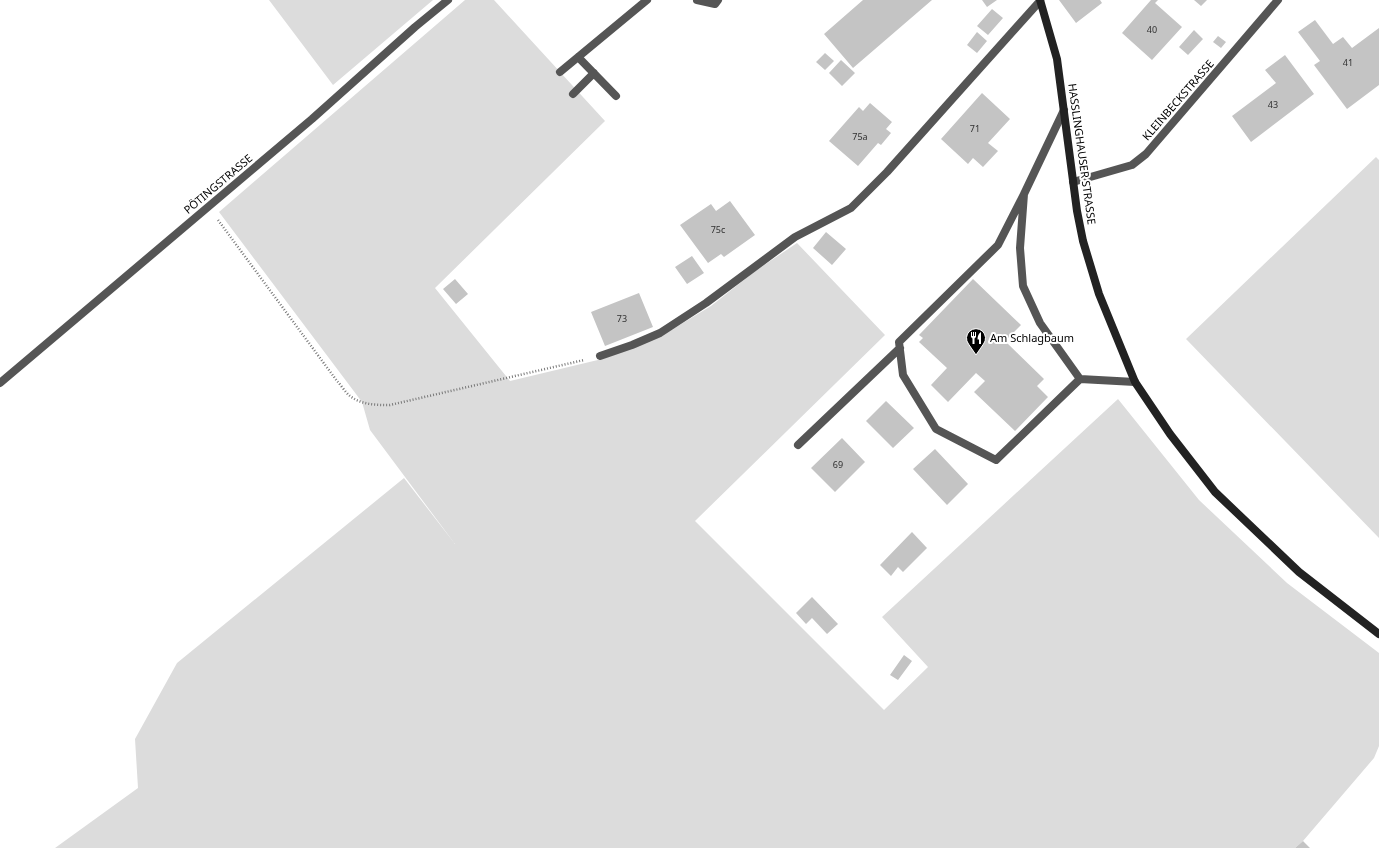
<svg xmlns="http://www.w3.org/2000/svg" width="1379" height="848" viewBox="0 0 1379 848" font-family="'Noto Sans',sans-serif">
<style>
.green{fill:#dcdcdc}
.building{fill:#c4c4c4}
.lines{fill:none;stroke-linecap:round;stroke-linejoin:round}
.path{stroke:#777;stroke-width:2.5;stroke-dasharray:1 2;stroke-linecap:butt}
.service{stroke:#555;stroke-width:8}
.minor{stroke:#555;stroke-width:8}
.tertiary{stroke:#555;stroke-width:8}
.secondary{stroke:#222;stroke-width:8}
.labels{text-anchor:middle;stroke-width:4;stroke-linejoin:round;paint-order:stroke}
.number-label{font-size:9px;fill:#313131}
.street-label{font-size:11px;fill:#000;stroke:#fff}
.poi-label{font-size:11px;fill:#000;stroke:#fff;text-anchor:start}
</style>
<rect width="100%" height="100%" fill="#fff"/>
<path class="green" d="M269 0H433L333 85Z
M465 0H494L605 121 435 288 510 381 602 359 663 335 711 306 754 272 797 243 885 335 695 521 884 710 928 667 882 617 1118 399 1199 500 1287 583 1379 653V746L1374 758 1303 841 1295 848H55L138 788 135 739 177 663 404 478 455 544 370 430 362 402 219 212Z
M1376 157 1379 160V538L1186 339Z"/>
<path class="building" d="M863 0H932L853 68 824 34Z
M982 0H997L987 7Z
M1059 0H1100L1102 3 1076 23Z
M1151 0H1158L1155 3 1182 27 1152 60 1122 33Z
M1194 0H1207L1201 6Z
M992 9 1003 18 988 35 977 26Z
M1315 20 1333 44 1343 37 1352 48 1379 28V85L1347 109 1314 65 1320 61 1298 32Z
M1194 30 1203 39 1188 55 1179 47Z
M977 32 987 41 977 53 967 45Z
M1218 36 1226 42 1221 48 1213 42Z
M825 53 834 61 825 70 816 62Z
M1285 55 1314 94 1251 142 1232 116 1276 83 1265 70Z
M841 60 855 73 842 86 829 73Z
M982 93 1010 119 988 143 998 151 983 167 973 158 968 164 941 139Z
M870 103 892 122 886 129 891 133 881 145 878 143 858 166 829 141 859 107 863 111Z
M730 201 755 235 724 257 721 254 708 263 680 225 711 204 716 211Z
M826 232 846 249 832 265 813 248Z
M692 256 704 273 687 284 675 267Z
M455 279 468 294 456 304 443 289Z
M973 279 1021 325 1005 341 1044 379 1037 386 1048 397 1015 431 974 392 985 381 976 373 948 402 931 385 947 368 919 342 923 338 919 335Z
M639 293 653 327 605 346 591 312Z
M886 401 914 428 893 448 866 421Z
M842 438 865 462 835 492 811 468Z
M935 449 968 484 947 505 913 469Z
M912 532 927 548 903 572 898 567 891 576 880 565Z
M812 597 838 624 827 634 812 618 806 624 796 613Z
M904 655 912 661 898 680 890 675Z
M1303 841 1310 848H1295Z"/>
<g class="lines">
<path class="path" d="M218 220 337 381C341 385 345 392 350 396 362 405 376 405 390 405L584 360"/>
<path class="service" d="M697 0 715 4 718 0
M578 57 616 96
M560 72 647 0
M573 94 594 73
M1064 110 1024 194 1020 248 1023 286 1040 323 1080 379 1135 382
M1024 194 998 245 899 342 903 375 936 429 996 460 1080 379
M600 356 632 345 660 333 706 303 795 237 851 208 887 172 1040 1
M798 445 900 348"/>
<path class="minor" d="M0 383 312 119 415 27 448 0"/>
<path class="tertiary" d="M1073 182 1132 165 1146 154 1278 0"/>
<path class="secondary" d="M1040 0 1057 59 1077 211 1083 241 1099 294 1135 382 1170 434 1215 492 1299 572 1379 634"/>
</g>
<defs>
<symbol id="restaurant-pin" viewBox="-11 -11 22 30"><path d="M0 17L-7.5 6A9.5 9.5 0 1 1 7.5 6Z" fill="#000" stroke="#fff"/><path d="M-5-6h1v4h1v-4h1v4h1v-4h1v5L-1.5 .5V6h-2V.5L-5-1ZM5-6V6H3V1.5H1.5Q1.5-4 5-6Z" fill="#fff"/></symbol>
</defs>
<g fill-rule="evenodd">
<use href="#restaurant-pin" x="965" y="327" width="22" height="30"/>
</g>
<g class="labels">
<g class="number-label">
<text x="1152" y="33">40</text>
<text x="1348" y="66">41</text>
<text x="1273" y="108">43</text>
<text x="975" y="132">71</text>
<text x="860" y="140">75a</text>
<text x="718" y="233">75c</text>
<text x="622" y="322">73</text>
<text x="838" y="468">69</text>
</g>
<g class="street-label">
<text transform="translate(1178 100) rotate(-49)" y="4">KLEINBECKSTRASSE</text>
<text transform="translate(1082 154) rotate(82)" y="4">HASSLINGHAUSER STRASSE</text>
<text transform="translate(218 184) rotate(-40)" y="4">PÖTINGSTRASSE</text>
</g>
<g class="poi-label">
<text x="990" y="342">Am Schlagbaum</text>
</g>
</g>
</svg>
